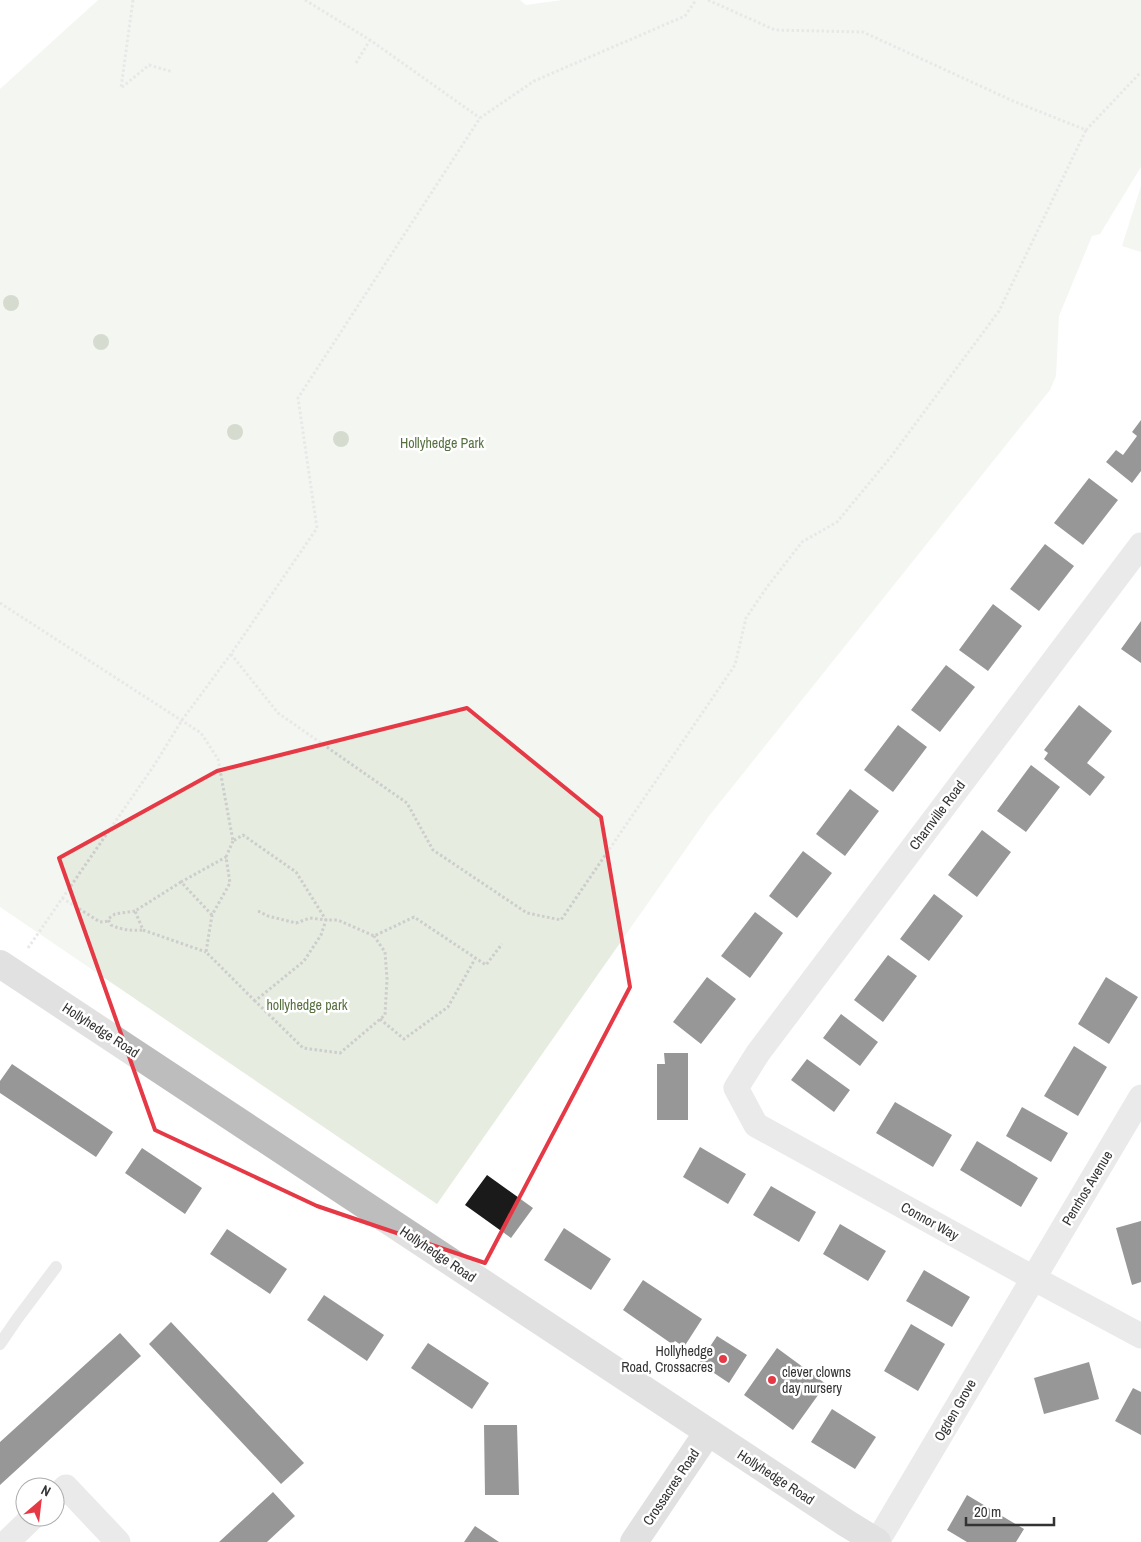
<svg xmlns="http://www.w3.org/2000/svg" width="1141" height="1542" viewBox="0 0 1141 1542" font-family="'Archivo Narrow',sans-serif">
<style>
.green{fill:#e6ecdf}
.building{fill:#1a1a1a}
.lines{fill:none;stroke-linecap:round;stroke-linejoin:round}
.path{stroke:#cdcdcd;stroke-width:3;stroke-dasharray:2.5 2.5;stroke-linecap:butt}
.lane{stroke:#d0d0d0;stroke-width:12}
.street{stroke:#d0d0d0;stroke-width:25}
.secondary{stroke:#bdbdbd;stroke-width:28}
.tree{fill:#a2b095}
.marked{fill:none;stroke:#e63946;stroke-width:4;stroke-linejoin:round}
.poi-dot{fill:#e63946;stroke:#fff;stroke-width:2}
.labels{text-anchor:middle;stroke-width:5;stroke-linejoin:round;paint-order:stroke}
.park-label{font-size:14px;fill:#56703f;stroke:#fff}
.street-label{font-size:14px;fill:#333;stroke:#fff}
.poi-label{font-size:14px;fill:#333;stroke:#fff;text-anchor:end}
</style>
<rect width="100%" height="100%" fill="#fff"/>
<path class="green" d="M98 0H520L526 5 562 0H1141V167L1100 234 1092 236 1059 316 1056 376 1050 390 709 816 437 1204 0 907V89Z
M1141 186V252L1122 246Z"/>
<path class="building" d="M1141 420V471L1132 483 1106 462 1116 450 1123 455 1137 436 1132 432Z
M1089 478 1118 500 1083 545 1054 523Z
M1045 544 1074 566 1039 611 1010 589Z
M993 604 1022 626 988 671 959 650Z
M1141 621V663L1121 649Z
M946 665 975 687 940 732 911 710Z
M1079 705 1112 731 1087 763 1105 777 1090 796 1044 759 1048 753 1044 750Z
M898 725 927 747 893 792 864 770Z
M1031 765 1060 787 1026 832 997 811Z
M850 789 879 811 845 856 816 834Z
M982 830 1011 852 977 897 948 875Z
M803 851 832 873 797 918 769 896Z
M934 894 963 916 929 961 900 939Z
M755 912 783 933 750 978 721 956Z
M888 955 917 976 883 1022 854 1000Z
M707 977 736 999 701 1044 673 1022Z
M1106 977 1138 997 1109 1044 1078 1024Z
M841 1014 878 1042 860 1066 823 1038Z
M1074 1046 1107 1067 1078 1116 1044 1096Z
M664 1053H688V1120H657V1064H665Z
M807 1059 850 1090 834 1112 791 1080Z
M12 1064 113 1132 96 1157 0 1093V1081Z
M895 1102 952 1135 933 1167 876 1133Z
M1022 1107 1068 1133 1051 1162 1006 1136Z
M977 1141 1038 1178 1021 1207 960 1170Z
M700 1147 746 1174 728 1204 683 1177Z
M142 1148 202 1188 185 1214 125 1173Z
M487 1175 533 1208 511 1238 465 1205Z
M771 1186 816 1212 799 1242 753 1215Z
M1141 1221V1282L1132 1285 1116 1228Z
M840 1224 886 1251 868 1281 823 1254Z
M564 1228 611 1259 591 1290 544 1260Z
M227 1229 287 1269 270 1294 210 1254Z
M924 1270 970 1297 952 1327 906 1301Z
M643 1280 702 1319 684 1347 675 1341 672 1344 623 1310Z
M324 1295 384 1335 367 1361 307 1320Z
M171 1322 304 1463 281 1484 149 1344Z
M911 1324 945 1344 918 1391 884 1371Z
M120 1333 141 1356 0 1485V1442Z
M717 1336 747 1355 729 1383 699 1363Z
M428 1343 489 1383 472 1409 411 1368Z
M777 1348 826 1384 793 1430 744 1395Z
M1089 1362 1099 1399 1044 1414 1034 1378Z
M1133 1388 1141 1392V1435L1115 1421Z
M832 1409 876 1437 855 1469 811 1442Z
M484 1425H517L519 1495H485Z
M273 1492 295 1516 267 1542H219Z
M967 1495 1024 1529 1016 1542H967L947 1530Z
M475 1526 499 1542H464Z"/>
<g class="lines">
<path class="path" d="M133 0 121 88 149 65 173 72
M305 0 370 40 480 118
M708 0 775 30 863 32 1013 101 1086 130 1141 72
M356 63 370 40
M0 603 201 733 218 759 233 841 243 835 296 872 326 920H338L374 936 414 917 486 965 502 944
M231 654 278 713 407 803 433 850 527 913 561 920 735 665 746 618 767 587 802 542 837 522 890 458 999 311 1086 130
M233 841 226 857 230 883 212 915 206 952 255 1001
M181 882 135 911 143 930 206 952
M62 898 100 922 109 921
M135 911 115 914 108 919 111 925C122 930 131 931 143 930
M258 911 268 916 296 923 310 918 326 920 321 935 304 961 255 1001 303 1048 340 1053 385 1015 387 979 385 952 374 936
M212 915 181 882 226 857
M28 948 155 764 182 720 231 654 317 528 298 398 480 118 534 81 685 16 696 0
M380 1019 404 1039 448 1007 475 959"/>
<path class="lane" d="M0 1344 17 1319 56 1267"/>
<path class="street" d="M1141 545 758 1053 736 1088 756 1125 1033 1278 1141 1336
M55 1497 66 1487 118 1542
M7 1542 33 1517
M877 1542 1141 1097"/>
<path class="secondary" d="M0 964 846 1523 877 1542
M634 1542 708 1432"/>
</g>
<g class="tree">
<circle cx="11" cy="303" r="8"/>
<circle cx="101" cy="342" r="8"/>
<circle cx="235" cy="432" r="8"/>
<circle cx="341" cy="439" r="8"/>
</g>
<path d="M0 0H1141V1542H0ZM467 708 601 817 630 987 485 1263 317 1206 155 1130 59 858 217 771Z" fill="#fff" fill-opacity=".55" fill-rule="evenodd"/>
<path class="marked" d="M467 708 601 817 630 987 485 1263 317 1206 155 1130 59 858 217 771Z"/>
<g class="poi-dot">
<circle cx="723" cy="1359" r="5"/>
<circle cx="772" cy="1380" r="5"/>
</g>
<g class="labels">
<g class="park-label">
<text x="442" y="448">Hollyhedge Park</text>
<text x="307" y="1010">hollyhedge park</text>
</g>
<g class="street-label">
<text transform="translate(937 815) rotate(-53)" y="5">Charnville Road</text>
<text transform="translate(101 1030) rotate(33)" y="5">Hollyhedge Road</text>
<text transform="translate(1087 1188) rotate(-59)" y="5">Penrhos Avenue</text>
<text transform="translate(930 1221) rotate(29)" y="5">Connor Way</text>
<text transform="translate(438 1254) rotate(34)" y="5">Hollyhedge Road</text>
<text transform="translate(955 1410) rotate(-60)" y="5">Ogden Grove</text>
<text transform="translate(776 1477) rotate(33)" y="5">Hollyhedge Road</text>
<text transform="translate(671 1487) rotate(-56)" y="5">Crossacres Road</text>
</g>
<g class="poi-label">
<text x="713" y="1356">Hollyhedge<tspan x="713" dy="16">Road, Crossacres</tspan></text>
<text x="782" y="1377" text-anchor="start">clever clowns<tspan x="782" dy="16">day nursery</tspan></text>
</g>
</g>
<g transform="translate(40 1502) rotate(28)"><circle r="24" fill="#ffffff" stroke="#adadad"/>
<path d="M0-4L9 19L0 12L-9 19Z" fill="#e63946"/>
<text y="-8" font-size="14" font-weight="bold" text-anchor="middle" fill="#333333">N</text>
</g>
<path d="M966 1517v8h88v-8" fill="none" stroke="#333333" stroke-width="2.5"/>
<text x="974" y="1517" font-size="15" fill="#333333" stroke="#ffffff" stroke-width="4" paint-order="stroke">20 m</text>
</svg>
